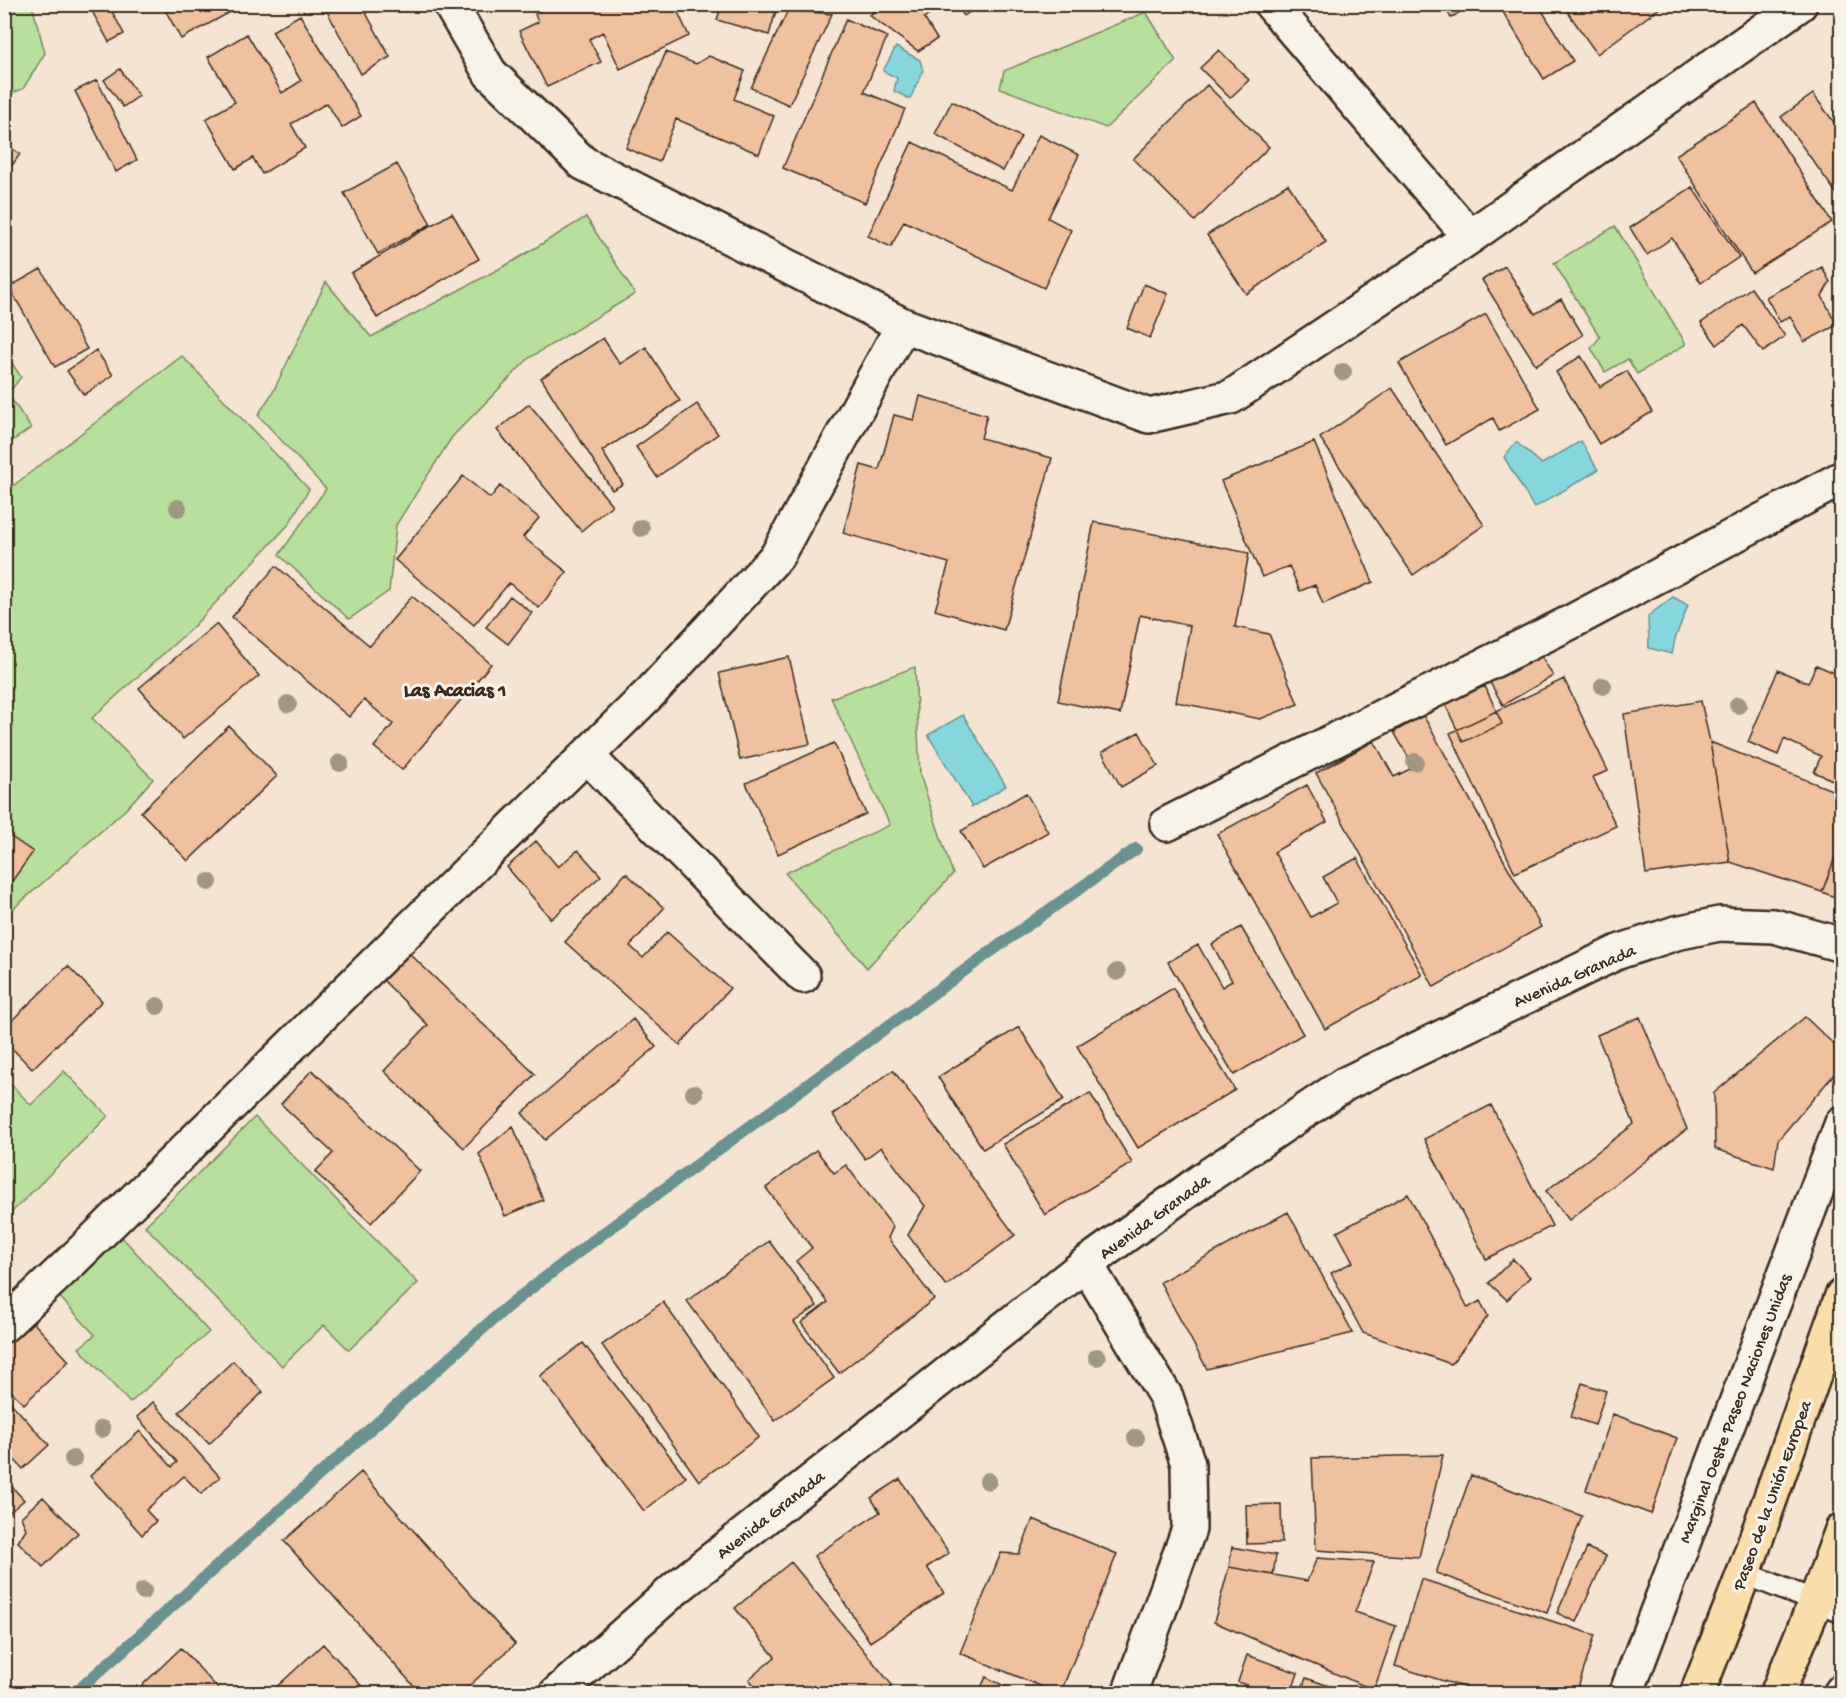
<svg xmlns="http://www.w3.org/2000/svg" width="1846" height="1698" viewBox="0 0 1846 1698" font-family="'Gochi Hand',sans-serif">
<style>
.green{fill:#b8e09d;stroke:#7a855e;stroke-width:1.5}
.water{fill:#87d8de;stroke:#699291;stroke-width:1.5}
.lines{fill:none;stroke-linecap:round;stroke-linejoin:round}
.stream{stroke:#699291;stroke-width:12}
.building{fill:#efc19f;stroke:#3b2a1e;stroke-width:1.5}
.service-casing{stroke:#3b2a1e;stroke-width:26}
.minor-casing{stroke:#3b2a1e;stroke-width:38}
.trunk-casing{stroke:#3b2a1e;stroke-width:38}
.service{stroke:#f7f3e8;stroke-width:21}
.minor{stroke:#f7f3e8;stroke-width:33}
.trunk{stroke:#faddab;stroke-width:33}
.tree{fill:#a09781}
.labels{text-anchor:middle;stroke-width:6;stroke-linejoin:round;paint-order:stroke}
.street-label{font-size:18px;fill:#3b2a1e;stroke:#f7f3e8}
.neighbourhood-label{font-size:20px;font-weight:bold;fill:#3b2a1e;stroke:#f7f3e8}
</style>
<rect width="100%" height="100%" fill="#f5e4d2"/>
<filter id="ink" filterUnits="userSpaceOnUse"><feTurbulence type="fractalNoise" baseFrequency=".0167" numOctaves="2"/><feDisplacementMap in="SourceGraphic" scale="12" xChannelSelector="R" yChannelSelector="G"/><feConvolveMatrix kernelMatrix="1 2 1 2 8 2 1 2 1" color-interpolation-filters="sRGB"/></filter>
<g filter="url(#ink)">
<path class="green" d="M5 4 32 5 45 53 23 89 5 96Z
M1146 12 1176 61 1106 128 1000 88 1004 71Z
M586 217 635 294 529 358 452 437 396 525 389 591 349 619 279 555 326 489 258 415 273 392 326 282 371 337 512 262Z
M1615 226 1686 344 1637 374 1628 359 1605 372 1591 348 1600 337 1554 263Z
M4 351 21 377 8 394 31 428 5 446Z
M182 356 309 489 289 524 192 628 92 718 153 779 125 810 5 916V492Z
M915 667 920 775 953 874 867 968 785 873 890 825 831 698Z
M64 1071 108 1116 5 1219V1078L31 1105Z
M255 1117 418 1283 349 1350 324 1325 282 1366 145 1226Z
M120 1235 209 1332 130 1403 79 1348 95 1335 58 1295Z"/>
<path class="water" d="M896 47 920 60 923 71 910 99 894 91 897 78 883 71Z
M1581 441 1598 470 1534 508 1504 457 1516 442 1542 464Z
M1673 597 1688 605 1675 639 1672 654 1649 648 1648 616Z
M963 715 1006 786 972 807 928 735Z"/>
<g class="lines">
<path class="stream" d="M74 1694 508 1306 602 1234 1008 939 1136 849"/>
</g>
<path class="building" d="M88 4H108L124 34 109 42Z
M162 4H245L181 39Z
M323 4H361L390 57 361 74Z
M674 4 689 36 620 69 603 32 589 39 601 62 547 87 519 31 538 22 535 14 553 4Z
M761 4H778L769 35 717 20 720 10Z
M888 4H946L924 18 937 39 918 51 869 15Z
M956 4H981L964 16Z
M1443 4H1472L1451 18Z
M1498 4H1538L1573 61 1544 79Z
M1562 4H1665L1597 54Z
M788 10 832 14 789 105 751 88Z
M300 15 361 116 342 128 327 103 291 124 305 148 262 174 253 158 235 169 206 119 235 102 208 57 247 34 282 93 301 81 272 31Z
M846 19 887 37 864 92 905 109 865 203 783 168Z
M1219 50 1249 80 1230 98 1200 68Z
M666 52 696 64 709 56 745 71 734 99 774 116 759 154 676 119 659 162 626 148Z
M120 69 139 96 123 107 104 80Z
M97 80 137 160 116 172 75 91Z
M1207 85 1269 147 1195 221 1133 159Z
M1813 94 1842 133V201L1781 117Z
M952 101 1021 137 1003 171 935 134Z
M1756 103 1832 222 1752 273 1676 155Z
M1039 135 1079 155 1048 218 1071 230 1044 288 904 221 891 247 868 236 912 142 1012 190Z
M4 143 20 154 4 177Z
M397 164 431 224 378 254 344 193Z
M1288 184 1326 242 1246 294 1207 235Z
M1692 187 1739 257 1701 283 1672 238 1647 255 1630 228Z
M452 213 479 259 377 318 351 273Z
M1505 266 1535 314 1561 299 1583 335 1536 365 1482 280Z
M1822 267 1830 282 1822 296 1837 325 1804 342 1790 316 1780 322 1766 297Z
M41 269 87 349 55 367 9 287Z
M1144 284 1168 294 1150 338 1127 328Z
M1751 288 1785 336 1763 352 1743 325 1717 345 1701 323Z
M1486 314 1540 409 1499 431 1493 418 1446 445 1399 363Z
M603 338 620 364 646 347 680 401 602 451 623 484 612 490 541 378Z
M96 350 113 375 84 395 67 371Z
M1581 356 1600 387 1627 371 1652 412 1599 444 1556 372Z
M1392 388 1484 525 1413 575 1320 438Z
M920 396 987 415 981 438 1052 458 1004 630 935 610 949 563 843 533 861 465 879 470 894 415 914 420Z
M529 404 612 505 581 531 497 430Z
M697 404 718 434 657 477 636 447Z
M1314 442 1373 582 1323 604 1315 585 1300 591 1289 566 1262 577 1221 481Z
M463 476 490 498 500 486 539 518 523 537 567 572 539 608 509 583 474 625 395 560Z
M1094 522 1249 553 1235 627 1269 634 1298 704 1260 719 1176 702 1190 626 1140 615 1120 714 1058 701Z
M276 566 370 646 412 596 491 664 402 770 374 747 393 724 364 700 349 717 232 617Z
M510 596 532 613 508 644 486 627Z
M216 624 259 676 183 739 139 688Z
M1534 643 1553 676 1503 705 1484 672Z
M789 657 810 744 740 760 719 673Z
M1816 665 1842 676V784L1814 772 1821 756 1784 739 1778 755 1748 742 1778 670 1808 683Z
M1564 679 1608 771 1593 777 1616 826 1515 873 1450 733Z
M1485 686 1502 724 1463 742 1445 704Z
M1701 701 1710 742 1730 862 1646 874 1624 714Z
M1423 715 1541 927 1434 987 1316 773 1374 741 1394 777 1414 767 1394 732Z
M229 726 277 776 188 861 141 812Z
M1139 732 1158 766 1121 787 1102 752Z
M1710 742 1842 794V839L1822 892 1730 862Z
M834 743 866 814 778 854 746 783Z
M1307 785 1327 822 1274 852 1311 917 1337 903 1323 877 1357 858 1422 975 1325 1029 1217 834Z
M1026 793 1048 832 983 869 961 831Z
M4 832 33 852 10 884 4 880Z
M1842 839V900L1822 892Z
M536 841 558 867 578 850 601 876 551 919 507 867Z
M626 873 664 908 630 946 643 958 667 932 730 988 680 1045 565 942Z
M1241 927 1303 1034 1234 1075 1168 962 1198 945 1222 987 1232 981 1212 944Z
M409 953 535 1074 464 1148 384 1071 428 1025 383 980Z
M68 966 102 1001 32 1069 4 1040V1028Z
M1173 988 1235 1090 1138 1148 1077 1046Z
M1640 1017 1687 1129 1569 1220 1546 1191 1634 1124 1597 1035Z
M1805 1017 1842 1052V1065L1778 1140 1774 1168 1715 1149 1714 1093Z
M633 1019 656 1047 545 1140 522 1113Z
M1019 1027 1064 1100 983 1149 938 1077Z
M312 1070 420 1171 371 1223 315 1172 333 1153 281 1104Z
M893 1070 1015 1235 946 1286 908 1235 925 1206 881 1147 865 1159 833 1115Z
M1090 1093 1132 1163 1045 1215 1003 1144Z
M1491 1105 1552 1226 1486 1259 1424 1139Z
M513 1126 543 1200 505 1216 479 1154Z
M816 1150 834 1173 846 1165 893 1227 888 1238 934 1299 839 1373 801 1323 828 1302 796 1261 812 1248 766 1188Z
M1408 1194 1468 1308 1480 1301 1488 1316 1451 1364 1363 1333 1331 1273 1353 1262 1337 1232Z
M1288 1212 1353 1333 1207 1369 1160 1282Z
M769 1241 817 1306 794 1322 834 1378 775 1421 687 1301Z
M1513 1259 1530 1277 1507 1300 1489 1283Z
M663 1302 759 1437 699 1481 602 1345Z
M31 1320 69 1361 24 1404 4 1384V1345Z
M583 1343 686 1477 644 1511 540 1376Z
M233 1361 263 1392 209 1444 179 1412Z
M1582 1383 1606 1391 1595 1425 1571 1417Z
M153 1402 220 1477 201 1494 184 1476 146 1510 156 1521 142 1535 90 1476 140 1431 172 1467 177 1462 137 1417Z
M11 1403 49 1445 23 1469 4 1449V1410Z
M1613 1414 1677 1438 1651 1514 1586 1490Z
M1443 1455 1419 1557 1316 1550 1312 1458Z
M361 1472 515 1644 460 1694H421L284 1541Z
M1471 1475 1582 1516 1547 1613 1436 1573Z
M4 1478 24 1500 4 1517Z
M900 1479 949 1553 927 1567 944 1593 870 1642 814 1556 880 1512 871 1498Z
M43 1497 78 1533 43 1567 18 1542 26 1529 21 1517Z
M1281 1504 1282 1543 1247 1544 1246 1505Z
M1033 1519 1117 1554 1060 1694 960 1653 1001 1553 1019 1554Z
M1232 1547 1276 1555 1273 1575 1229 1567Z
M1587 1548 1606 1556 1576 1622 1557 1613Z
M1317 1558 1374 1562 1355 1612 1396 1626 1374 1690 1214 1622 1229 1567 1307 1581Z
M791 1562 892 1685 887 1694H761L749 1679 775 1657 735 1608Z
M1421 1579 1595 1635 1576 1694H1486L1395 1666Z
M323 1644 369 1694H269Z
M181 1648 223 1694H133Z
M1247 1655 1298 1673 1291 1694H1269L1238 1682Z
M986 1677 1020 1694H978Z
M1306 1678 1352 1694H1300Z"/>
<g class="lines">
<defs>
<path id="service" d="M1744 1573 1842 1612"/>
<path id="minor" d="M450 4 490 73 583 163 903 325 1149 416 1231 397 1470 237 1800 4
M1271 4 1470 237
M587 756 803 976
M1167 824 1571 622 1842 478
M1086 1264 1166 1397 1188 1464 1189 1529 1129 1694
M4 1325 73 1260 652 691 777 556 903 325
M556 1694 675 1589 1086 1264 1205 1178 1345 1084 1618 952 1676 933 1719 924 1774 926 1842 945
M1626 1694 1842 1123
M1840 1694 1842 1691"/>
<path id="trunk" d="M1697 1694 1744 1573 1842 1296
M1777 1694 1815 1603 1842 1530"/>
</defs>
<use href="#service" class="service-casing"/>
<use href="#minor" class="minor-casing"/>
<use href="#trunk" class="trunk-casing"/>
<use href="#service" class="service"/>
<use href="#minor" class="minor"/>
<use href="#trunk" class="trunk"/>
</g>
<g class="tree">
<circle cx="1343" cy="372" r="9"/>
<circle cx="178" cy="508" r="9"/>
<circle cx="641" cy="528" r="9"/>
<circle cx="1603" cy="686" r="9"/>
<circle cx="288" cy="704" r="9"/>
<circle cx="1738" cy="705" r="9"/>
<circle cx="1415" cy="762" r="9"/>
<circle cx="340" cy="763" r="9"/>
<circle cx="209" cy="882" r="9"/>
<circle cx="1117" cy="972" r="9"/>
<circle cx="157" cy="1006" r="9"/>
<circle cx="694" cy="1093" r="9"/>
<circle cx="1097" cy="1357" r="9"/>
<circle cx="102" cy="1429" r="9"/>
<circle cx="1136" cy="1438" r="9"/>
<circle cx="73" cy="1459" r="9"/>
<circle cx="988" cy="1481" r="9"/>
<circle cx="143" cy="1591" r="9"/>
</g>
</g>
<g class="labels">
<g class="street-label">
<text transform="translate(1574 975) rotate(-24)" y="6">Avenida Granada</text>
<text transform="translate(1154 1216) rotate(-36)" y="6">Avenida Granada</text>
<text transform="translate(1734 1408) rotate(-69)" y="6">Marginal Oeste Paseo Naciones Unidas</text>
<text transform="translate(1771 1495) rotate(-70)" y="6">Paseo de la Unión Europea</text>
<text transform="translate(770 1514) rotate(-38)" y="6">Avenida Granada</text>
</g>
<g class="neighbourhood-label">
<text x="455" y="696">Las Acacias 1</text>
</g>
</g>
<rect width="1846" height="1698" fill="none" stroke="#f7f3e8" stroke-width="24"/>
<rect x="12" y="12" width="1822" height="1674" fill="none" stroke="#3b2a1e" stroke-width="2" filter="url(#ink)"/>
</svg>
